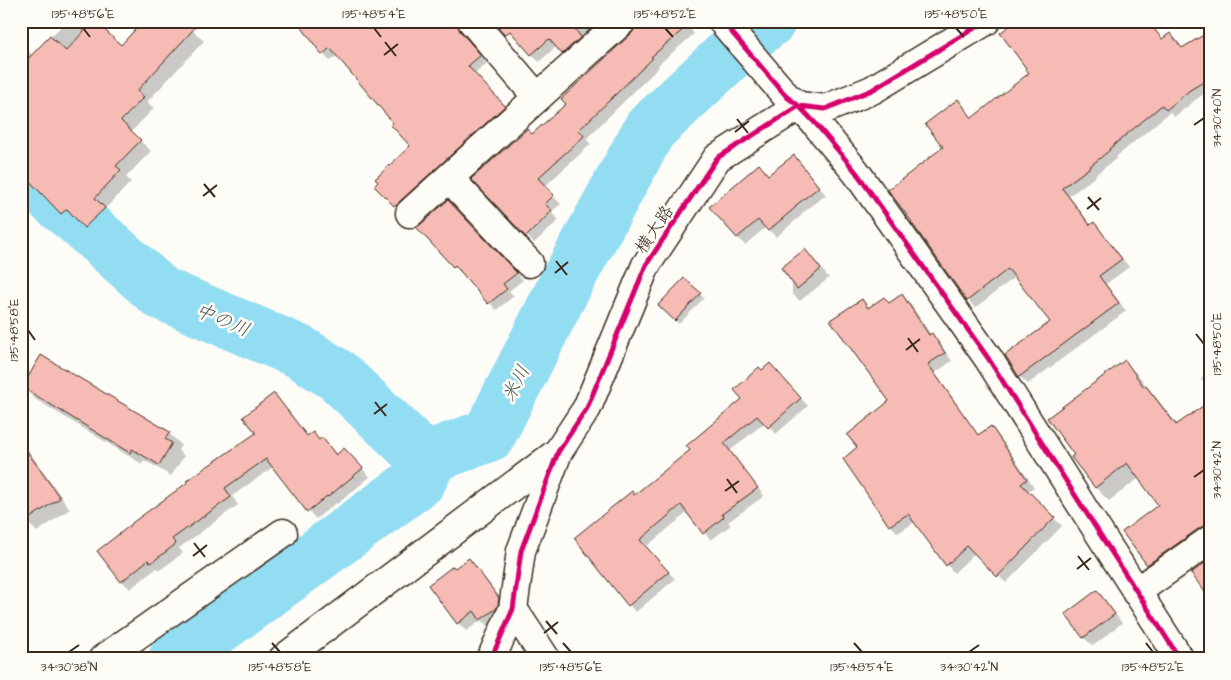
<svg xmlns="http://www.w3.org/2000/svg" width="1231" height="680" viewBox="0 0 1231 680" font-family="'Architects Daughter','Klee One',sans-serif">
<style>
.shadow{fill:#0003}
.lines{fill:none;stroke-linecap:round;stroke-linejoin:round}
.river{stroke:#93ddf3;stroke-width:54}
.building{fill:#f6bbb4;stroke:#3b2a1e}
.minor-casing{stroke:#3b2a1e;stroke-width:31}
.minor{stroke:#fdfcf7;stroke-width:28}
.cycleway-casing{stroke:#fdfcf7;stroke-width:8}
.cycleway{stroke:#d6006c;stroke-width:5}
.ticks{fill:none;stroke:#3b2a1e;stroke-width:2}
.labels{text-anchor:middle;stroke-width:5;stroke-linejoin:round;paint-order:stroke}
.street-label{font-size:18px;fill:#3b2a1e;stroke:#fdfcf7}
.water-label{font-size:19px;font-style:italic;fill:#515753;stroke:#fdfcf7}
.neatline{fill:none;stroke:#3b2a1e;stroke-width:2}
.ticks-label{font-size:12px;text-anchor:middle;fill:#3b2a1e}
</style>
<rect width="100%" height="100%" fill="#fdfcf7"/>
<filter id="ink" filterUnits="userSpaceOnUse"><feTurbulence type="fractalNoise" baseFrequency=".02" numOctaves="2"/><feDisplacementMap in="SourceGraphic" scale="10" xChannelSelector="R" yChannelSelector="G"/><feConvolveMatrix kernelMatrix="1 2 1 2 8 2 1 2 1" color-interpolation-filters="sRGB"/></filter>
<g filter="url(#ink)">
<path class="shadow" d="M66 21H93L121 47 183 21 204 41 147 102 154 108 131 132 151 151 126 177 131 182 105 209 115 219 96 238 78 219 73 224 42 192 40 194 21 175V50L25 47 33 56Z
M298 21H453L467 40 487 63 475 74 512 114 402 213 376 186 412 146 338 55 330 61 323 54Z
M503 21H614L570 61 557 46 539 62Z
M638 21H684L694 34 658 65 659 67 586 139 591 144 544 187 561 204 551 212 559 220 534 243 527 236 532 136 567 104 633 33 638 27Z
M1210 32V90L1198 98 1174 117 1170 112 1116 157 1117 158 1095 175 1096 176 1069 196 1091 225 1094 223 1101 231 1129 267 1106 284 1126 311 1028 384 1020 377 1007 356 1052 322 1016 276 975 308 968 300 945 147 957 101 973 119 1163 40 1170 34 1183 49Z
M794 157 801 164 826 195 801 214 802 215 776 237 766 227 745 245 737 237 769 176Z
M455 209 523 280 509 291 514 296 496 310 463 271 461 273 454 266Z
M805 250 813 259 829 278 800 301 792 294V281Z
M684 280 704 298 679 324 660 305Z
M902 295 910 303 931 335 939 342 952 361 935 373 979 436 991 428 999 436 1034 487 1027 492 1062 526 1006 583 975 553 954 573 947 565 915 522 898 533 890 525 859 448 891 402 862 300 870 308 884 298 890 304Z
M1124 362 1138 375 1178 425 1210 403V544L1162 577 1148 564 1124 532 1160 505 1139 478 1109 501 1096 488 1073 457 1075 455Z
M762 372H777L808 406 776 434 765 422 730 451 764 496 728 522 731 525 711 540 688 512 646 547 675 579 636 612 629 605 635 496 691 450 744 399Z
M1210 372V391L1201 379Z
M23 387 169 433 181 445 178 450 184 456 171 476 144 460 142 464 35 399Z
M281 403 308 437 313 433 320 441 322 439 337 455 352 457 370 477 337 504 336 503 316 519 308 511 273 467 232 496 238 505 179 548 183 553 160 570 157 568 130 589 122 581 258 433Z
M21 440 70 509 37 532 26 521 21 514Z
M469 560 477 568 507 607 505 616 489 627 482 620 466 631 458 623 455 569Z
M1097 592 1105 600 1122 623 1093 646 1084 638 1067 614Z"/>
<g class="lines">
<path class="river" d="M21 172 80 221 161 293 300 352 338 376 416 450 432 456
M175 659 419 481 432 456 489 435 566 283 650 129 747 38 769 21"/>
</g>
<path class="building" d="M93 21H95L121 45 143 21H201L137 91 144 97 121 121 141 140 116 166 121 170 95 198 105 208 84 228 67 209 61 214 21 172V66L50 36 66 51Z
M297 21H457V24L460 31 481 55 468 66 505 106 400 201 397 206 395 205 394 206 374 186 378 182 375 179 410 146 391 125 393 123 330 48 322 55Z
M493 21H569L581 37 562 54 549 39 531 55 510 31 505 35Z
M639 21H693L651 57 653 58 579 130 584 136 538 178 554 195 545 204 552 211 526 237 471 179 527 129 532 134 566 104 561 99 632 33Z
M1016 21H1148L1162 39 1170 33 1182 48 1210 31V78L1190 90 1166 110 1162 105 1109 149 1110 150 1089 167V168L1062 188 1090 225 1094 222 1122 259 1099 276 1119 303 1019 377 1005 355 1050 322 1008 269 967 301 911 222H912L888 190 943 147 925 124 958 99 972 118 1029 73 1025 68H1026L1000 33Z
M794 155 819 187 795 206 796 207 768 231 758 220 737 238 709 207 759 164 768 175Z
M448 200 517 273 503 284 507 289 488 304 455 265 453 267 416 227 420 225Z
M805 249 821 269 797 289 781 268Z
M684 278 701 293 675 321 658 305Z
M902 294 929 335 932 333 945 353 928 364 978 435 991 426 1027 479 1021 484 1055 517 997 577 967 546 946 566 908 514 889 526 843 459 857 447 847 435 889 401 830 320 862 299 868 308 884 297 889 303Z
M41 355 170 432 165 439 172 443 159 465 132 449 130 453 22 387Z
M1125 360 1144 387 1146 386 1176 425 1210 401V525L1201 527 1147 565 1122 532 1158 505 1127 463 1095 488 1071 457 1074 455 1047 418Z
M770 363 801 398 768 428 757 416 724 443 758 488 722 514 724 517 703 534 681 505 640 540 669 572 628 606 574 538 632 491 634 495 690 450 686 446 742 399 734 390 759 367 762 370Z
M274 393 307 436 313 432 319 440 322 437 336 455 344 448 363 468 328 497 327 496 307 512 266 459 225 488 231 497 172 539 176 544 151 563 148 560 121 582 97 551 132 524V523L188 482 186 481 256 433 243 417Z
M21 443 60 498 21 524Z
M469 558 499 598 498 605 497 608 480 620 474 611 457 624 428 585 453 566 455 568Z
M1210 559V599L1191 573Z
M1097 590 1115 614 1083 638 1065 614Z"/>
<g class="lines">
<defs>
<path id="minor" d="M472 21 537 97
M722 21 787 97 799 106 816 124 856 172 988 358 1087 514 1180 659
M449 178 529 263
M410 213 622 21
M1136 592 1210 540
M513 609 546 659
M103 659 283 533
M283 659 558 452
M491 659 513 609 521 551 558 452 587 408 646 265 717 158 799 106 825 109 872 90 986 21"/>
</defs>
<use href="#minor" class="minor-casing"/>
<use href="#minor" class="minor"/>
<defs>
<path id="cycleway" d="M722 21 787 97 799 106 816 124 856 172 988 358 1087 514 1180 659
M491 659 513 609 521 551 558 452 587 408 646 265 717 158 799 106 825 109 872 90 986 21"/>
</defs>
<use href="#cycleway" class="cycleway-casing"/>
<use href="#cycleway" class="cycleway"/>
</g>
</g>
<path class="ticks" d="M83 28 90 37M374 28 381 37M665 28 673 37M956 28 964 37M385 42 396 56M384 55 398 44M737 119 748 133M1194 125 1204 118M735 132 749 121M204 184 215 197M203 196 217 185M1088 197 1099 210M1087 209 1101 198M556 261 567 275M555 273 568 262M28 330 35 340M1196 334 1204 344M908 338 918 352M906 350 920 339M375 402 386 416M374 414 387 404M1194 477 1204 470M727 479 737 493M725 491 739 481M194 543 205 557M193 556 207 545M1078 556 1089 570M1077 569 1091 558M546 621 557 634M544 633 558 622M272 643 280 652M563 643 571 652M854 643 862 652M1146 643 1153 652M69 652 79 645M969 652 979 645"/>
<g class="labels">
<g class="street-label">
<text transform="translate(654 229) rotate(-56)" y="6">横大路</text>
</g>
<g class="water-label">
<text transform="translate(223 319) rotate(23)" y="7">中の川</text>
<text transform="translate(515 383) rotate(-63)" y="7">米川</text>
</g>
</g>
<rect width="1231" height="680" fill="none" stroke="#fdfcf7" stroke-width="55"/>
<rect x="28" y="28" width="1176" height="624" class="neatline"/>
<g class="ticks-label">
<text x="83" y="18">135°48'56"E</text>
<text x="374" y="18">135°48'54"E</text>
<text x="665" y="18">135°48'52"E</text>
<text x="956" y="18">135°48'50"E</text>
<text transform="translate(1217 118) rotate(-90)" y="4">34°30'40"N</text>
<text transform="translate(14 330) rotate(-90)" y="4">135°48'58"E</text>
<text transform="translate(1217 344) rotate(-90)" y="4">135°48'50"E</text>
<text transform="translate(1217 470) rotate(-90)" y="4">34°30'42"N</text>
<text x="69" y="671">34°30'38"N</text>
<text x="280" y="671">135°48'58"E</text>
<text x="571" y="671">135°48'56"E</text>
<text x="862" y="671">135°48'54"E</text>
<text x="969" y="671">34°30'42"N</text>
<text x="1153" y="671">135°48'52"E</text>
</g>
</svg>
